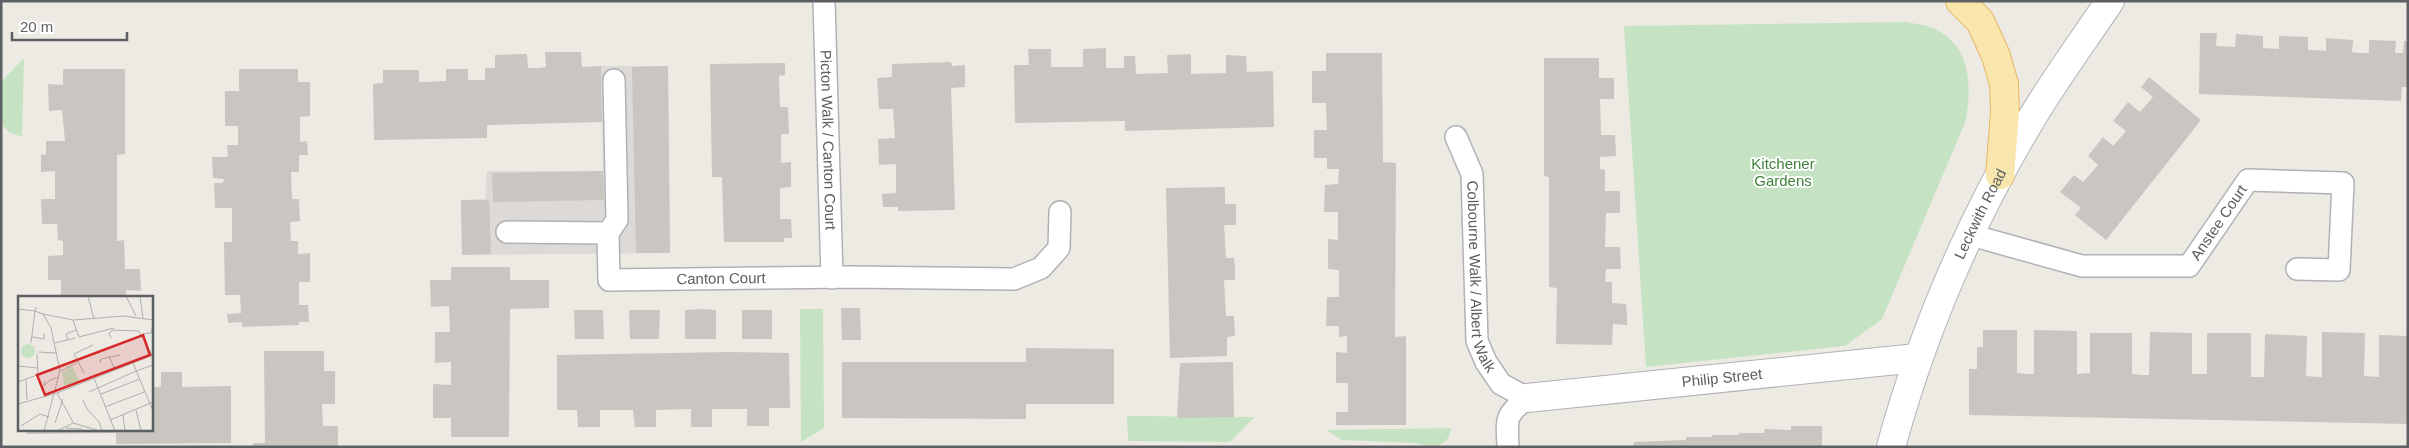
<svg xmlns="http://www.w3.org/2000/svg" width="2409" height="448" viewBox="0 0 2409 448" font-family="Helvetica,sans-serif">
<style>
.industrial{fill:#dcd9d6}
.green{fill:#c5e3c2}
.building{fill:#c9c5c0}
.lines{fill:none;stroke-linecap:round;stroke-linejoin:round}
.service-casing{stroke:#afb2b5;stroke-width:24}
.minor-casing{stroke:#afb2b5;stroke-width:30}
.secondary-casing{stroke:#b0b4b8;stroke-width:30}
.primary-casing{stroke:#e6b664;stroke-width:30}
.service{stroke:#fff;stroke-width:21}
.minor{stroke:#fff;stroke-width:28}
.secondary{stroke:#fff;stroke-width:28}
.primary{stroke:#f9e6ad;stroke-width:28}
.labels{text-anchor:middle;stroke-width:4;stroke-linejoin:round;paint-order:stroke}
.street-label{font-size:15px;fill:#5c6063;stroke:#fff}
.park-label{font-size:15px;fill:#3f823c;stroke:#fff}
.inset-road{fill:none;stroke:#afafac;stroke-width:1}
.view{fill:#d62828;fill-opacity:0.15;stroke:#d62828;stroke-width:2.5}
.inset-edge{fill:none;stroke:#5c6063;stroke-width:2.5}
</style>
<rect width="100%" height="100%" fill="#edeae4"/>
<path class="industrial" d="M601 66H668L670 253 462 255 461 200 485 199 487 171H603Z"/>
<path class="green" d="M1907 22C1914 24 1923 24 1930 27 1971 43 1972 83 1966 120L1882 319 1845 346 1646 367 1624 26Z
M24 58 22 137 9 132 1 124V82Z
M800 309H823L824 428 801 442Z
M1127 416 1255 417 1230 442 1128 441Z
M1451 428C1449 448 1432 448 1416 443L1342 440 1326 430Z"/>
<path class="building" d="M2200 33H2217L2216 46 2235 47 2236 34 2263 36V48L2279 49V36L2308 37V50H2314L2326 51V38L2353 40 2352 52 2358 53H2369V40L2396 41 2395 53H2403L2404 41H2408V87H2402L2401 101 2199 94Z
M1106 48V68H1124V56H1135L1136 74 1168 73 1167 55 1191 54V74L1226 73V55L1246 56 1247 72 1273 71 1274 127 1125 131V121L1015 123 1014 65H1029L1028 49H1051V67H1083V49Z
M545 52H581L582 67 601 66 602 122 487 125V138L374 140 373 84 383 83V70H419V82H427L446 81V69H468V80H485V68H495V55L527 54 528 68H539L546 67Z
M1326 53H1382L1383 162 1396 163 1395 337 1406 336V425H1336V412H1348V383H1336V352L1347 353V336L1339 337V326H1326L1327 297H1339V270L1328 269V239L1338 240V212H1324L1325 185 1338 184 1339 169H1327V158H1314V130H1327L1326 103H1312V71H1326Z
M1544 58H1599V78H1614V99H1600L1601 135H1615L1616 156 1600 157V169L1605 170V191H1620V213H1606L1605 247H1620L1621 269H1606L1605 282H1612V303L1626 304 1627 315V325L1613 324 1612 345 1556 344 1557 288 1549 287V177L1544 176Z
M951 62 952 66 965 65V87L951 88 955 210 898 211V207H883L882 194 896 193V164L879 165 878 139 895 138 894 122 893 109H879L877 78 892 77V64Z
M785 63V75L779 76 780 107H788L789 134H781V163L791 162V187L780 188V219H791L792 238H784V242H724L722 177H712L710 64Z
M668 66 670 253H636L632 67Z
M63 69H125V154L117 155V241L124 240 125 269H140L141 291 126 290V297H61V280H48V256L63 255V241L58 240 57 224H42L41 199H55V171L41 172V154L46 155V141H65L62 110 49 111 48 84 63 85Z
M239 69H298V82H310V116L300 117V142L307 141 308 155H299V172H291L292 199H299L300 221 290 222 291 241H298V254L310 253V282H299V305H308L309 322H299V325L242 327V322L228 323 227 314 241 313 240 295H225L224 242H232V208H215L214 183H223L224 179 213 178 212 157H228L227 145H238V126H225V91H239Z
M2149 77 2201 120 2106 240 2075 215 2081 208 2060 192 2074 175 2083 182 2098 165 2088 156 2103 137 2113 146 2126 131 2113 121 2128 102 2140 112 2153 97 2141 87Z
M603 171 604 200 493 202 492 173Z
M1225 187V204H1236V225H1224L1226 258H1234L1235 269V280H1224L1226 316H1234L1235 336 1227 337V356L1170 358 1166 188Z
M461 200H489L491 254 462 255Z
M451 267H510V280H549V308L510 309 509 437H451V418H433V384L451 385V362L435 363V332H450L449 306 431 307 430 280H451Z
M841 308H860L861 340H842Z
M701 309 716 310V339H685V310Z
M574 310H603L604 339H575Z
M629 310H660L659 339H630Z
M742 310H772V339H742Z
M1983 330H2017V373L2027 374H2034V330L2077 331V374L2090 373V333H2132V374L2142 375H2149L2150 332 2192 333V374H2207V333H2251V377H2264L2265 334 2307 336 2306 376 2317 377H2322V332L2365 333 2364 376 2379 377V335L2408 336V424L1969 415V369H1977V347H1983Z
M1026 348 1114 349V404H1026V419L842 418V362H1026Z
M264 351H324V371H335V404H322L323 426H338V447H253V443H265Z
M729 352 789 353 790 408H769V426H747V409H712V427H691V409L656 410V427H635L633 410H600V427H578L577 410H557V355Z
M1233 362 1234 417 1177 418 1180 363Z
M161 372H182V387L231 386V443L116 444V433L27 434V429H151V387H161Z
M1791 426H1822V447H1633L1634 442 1686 440V437H1712V435H1739V433H1764L1765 429 1791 430Z"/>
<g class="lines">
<defs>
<g id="service">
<path id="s1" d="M824 1 832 278"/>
<path id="s2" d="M1456 137 1472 174 1477 341 1486 362 1501 384 1527 398C1504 416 1507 419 1508 447"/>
<path d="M507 232 608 233 617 220 614 80"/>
<path id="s3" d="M608 233 609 280 851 277 1014 279 1041 268 1059 248 1060 212"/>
<path id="s4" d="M1971 235 2082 266H2189L2248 180 2343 183 2339 270 2297 269"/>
</g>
<g id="minor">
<path id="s5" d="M1527 398 1917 358"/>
</g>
<g id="secondary">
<path id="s6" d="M1891 447C1922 333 1970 222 2030 121 2055 79 2083 41 2110 1"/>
</g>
<path id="primary" d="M1960 1 1980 21 1996 56 2004 84 2005 113 2000 175"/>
</defs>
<use href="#service" class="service-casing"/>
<use href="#minor" class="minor-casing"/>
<use href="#secondary" class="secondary-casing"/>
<use href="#primary" class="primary-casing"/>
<use href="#service" class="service"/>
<use href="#minor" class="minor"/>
<use href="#secondary" class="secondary"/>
<use href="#primary" class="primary"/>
</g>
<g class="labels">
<g class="street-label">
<text dy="5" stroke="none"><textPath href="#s1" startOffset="139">Picton Walk / Canton Court</textPath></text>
<text dy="5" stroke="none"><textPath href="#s6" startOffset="250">Leckwith Road</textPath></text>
<text dy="5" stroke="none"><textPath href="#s4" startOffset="275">Anstee Court</textPath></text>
<text dy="5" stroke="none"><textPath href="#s2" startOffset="144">Colbourne Walk / Albert Walk</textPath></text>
<text dy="5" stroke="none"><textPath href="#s3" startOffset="159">Canton Court</textPath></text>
<text dy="5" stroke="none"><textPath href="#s5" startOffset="196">Philip Street</textPath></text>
</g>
<g class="park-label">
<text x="1783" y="169">Kitchener<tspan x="1783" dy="17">Gardens</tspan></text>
</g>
</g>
<g transform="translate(18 296)">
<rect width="135" height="135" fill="#edeae4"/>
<path d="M3 55a7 7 0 1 1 14 0a7 7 0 1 1-14 0ZM54 70 61 85 46 90 44 76Z" fill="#c5e3c2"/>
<path class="inset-road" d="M70 0 76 23M108 0 118 20M122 0 125 22M18 11 17 15 25 18 33 32 42 75 26 135M0 13 17 15 13 47M25 18 55 24 106 20 135 24M55 24 61 41 96 32M125 38 133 37 135 29M14 41 26 43V37M93 42 91 37 95 34 121 35 134 59M50 44 48 38 58 34M37 47 57 42M20 56 38 57M19 58 20 79M91 60 97 74M82 67 83 63 102 59M115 67 135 115M0 70 20 72M42 75 59 67M118 75 135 69M66 77 56 58 75 49M76 82 97 135M8 83 9 104M27 85 26 90 32 84 41 81M0 86 41 71M71 96 118 75M39 97 55 126M83 98 122 83M65 104 69 113 81 126 84 135M0 108 39 97 135 59M87 111 126 96M118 114 123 135M105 119 107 135M92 124 135 106M37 127 45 103M3 130 22 118 31 121M48 132 64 133M39 135 55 127 82 135"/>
<path class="view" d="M125 39 132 59 27 99 19 79Z"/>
<rect width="135" height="135" class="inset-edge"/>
</g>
<rect width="2409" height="448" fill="none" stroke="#5c6063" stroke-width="5"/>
<path d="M12 32v8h115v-8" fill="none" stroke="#5c6063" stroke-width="2.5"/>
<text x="20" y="32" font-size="15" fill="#5c6063" stroke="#ffffff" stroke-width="4" paint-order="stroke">20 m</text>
</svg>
